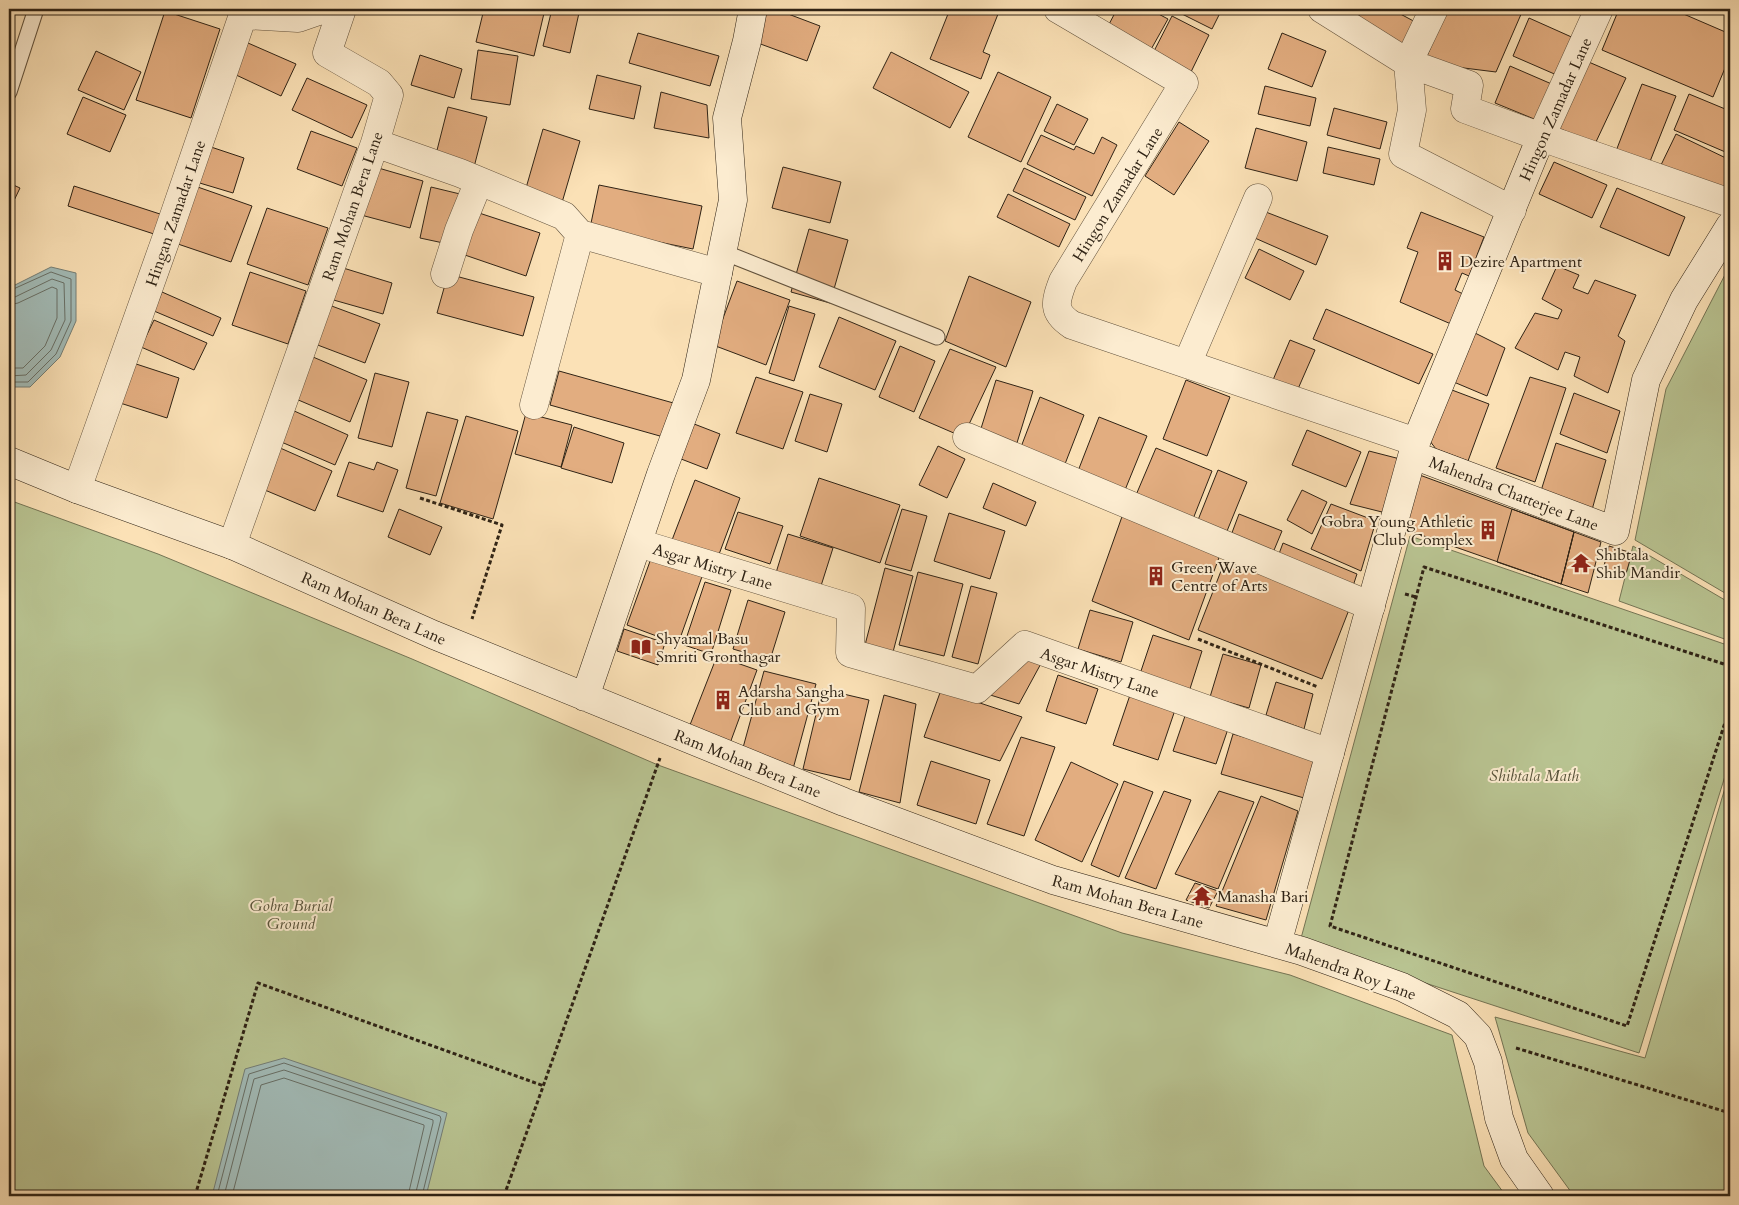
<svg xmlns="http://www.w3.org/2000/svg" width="1739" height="1205" viewBox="0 0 1739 1205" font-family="Cardo,serif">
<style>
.green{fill:#b9c492;stroke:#747454}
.water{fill:#a2bbb7;stroke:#747e76}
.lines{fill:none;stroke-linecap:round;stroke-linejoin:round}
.shore{stroke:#686f66;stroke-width:1}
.building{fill:#e2ad80;stroke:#2f2315}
.lane-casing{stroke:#62523d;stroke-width:17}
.street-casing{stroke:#62523d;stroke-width:29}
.secondary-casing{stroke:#2f2315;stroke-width:29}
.path{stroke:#2f2315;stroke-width:3;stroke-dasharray:4 2.5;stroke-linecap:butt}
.lane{stroke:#fcecd0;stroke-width:15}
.street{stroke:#fcecd0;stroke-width:28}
.secondary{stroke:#fcecd0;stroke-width:28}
.labels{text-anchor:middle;stroke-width:4;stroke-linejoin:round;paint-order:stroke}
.street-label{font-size:16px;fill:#2f2315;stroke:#fcecd0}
.poi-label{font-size:16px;fill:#2f2315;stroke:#fcecd0;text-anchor:start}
.park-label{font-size:16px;font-style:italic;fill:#58533a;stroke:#fcecd0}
</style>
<rect width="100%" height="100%" fill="#fbe1b6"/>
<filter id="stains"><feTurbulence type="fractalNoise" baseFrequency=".004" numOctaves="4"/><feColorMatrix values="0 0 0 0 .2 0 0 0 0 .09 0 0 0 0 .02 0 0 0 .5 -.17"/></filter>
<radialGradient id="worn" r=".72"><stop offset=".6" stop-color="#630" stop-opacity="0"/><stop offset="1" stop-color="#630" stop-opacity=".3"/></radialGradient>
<path class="green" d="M1730 265V596L1635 540 1666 389Z
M9 500 158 554 412 659 658 765 1122 933 1290 975 1452 1035 1484 1166 1506 1196H9Z
M1410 536 1730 646V760L1639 1053 1300 942Z
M1633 546 1730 603V641L1619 601Z
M1730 771V1196H1574L1528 1133 1495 1017 1645 1058Z"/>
<path class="water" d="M51 267 76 273V321L60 357 30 387H9V288Z
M284 1058 447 1113 426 1196H212L245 1069Z"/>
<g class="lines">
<path class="shore" d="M9 291 51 272 71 279V321L56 354 28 382H9
M9 298 15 297 52 279 64 283 65 320 51 350 26 375 9 376
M9 305 18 303 52 287 57 289V318L45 346 23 368H9
M217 1196 249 1074 284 1063 440 1116 441 1119 422 1196
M224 1196 254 1079 284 1070 433 1120V1123L415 1196
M232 1196 261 1085 284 1078 424 1125V1127L408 1196"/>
</g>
<path class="building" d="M484 9H545L534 56 476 42Z
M552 9H562L579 13 570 53 543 46Z
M768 9H775L820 26 807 61 755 42Z
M950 9H1000L983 52 990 55 981 79 930 59Z
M1117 9H1149L1168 19 1149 53 1106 30Z
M1175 9H1222L1212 29 1174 10Z
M1362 9H1391L1421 25 1408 50 1356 22Z
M1404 9H1430L1425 19Z
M1447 9H1512L1522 12 1496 72 1424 63Z
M1619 9H1672L1730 34V56L1713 97 1602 50Z
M165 11 220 29 191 118 136 100Z
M1172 16 1209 35 1190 74 1152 55Z
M1529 18 1576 39 1559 76 1513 56Z
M638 33 719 56 710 86 629 63Z
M1282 33 1326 51 1312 87 1268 69Z
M248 43 296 64 281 96 234 74Z
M478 50 518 56 510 105 471 99Z
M96 51 141 72 124 110 78 90Z
M891 52 969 92 950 128 873 88Z
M420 55 462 69 454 98 411 85Z
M1584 60 1626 78 1595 144 1554 126Z
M1510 66 1554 85 1539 121 1495 103Z
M998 72 1051 97 1021 162 968 137Z
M597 75 641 86 634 119 589 109Z
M307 78 367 105 352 138 292 110Z
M1642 84 1676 96 1649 164 1616 151Z
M1265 86 1316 98 1310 126 1258 114Z
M661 92 707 105 709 138 654 128Z
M1689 94 1730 111V154L1674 130Z
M83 97 126 115 110 152 67 134Z
M1057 104 1088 119 1074 145 1044 131Z
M448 107 487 117 473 171 434 162Z
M1334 108 1387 122 1380 149 1327 135Z
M1179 122 1209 141 1174 195 1145 176Z
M1256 128 1307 142 1297 181 1245 168Z
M543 129 580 141 561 206 524 195Z
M311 131 357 148 342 186 297 169Z
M1676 134 1730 160V199L1661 165Z
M1041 135 1074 150 1076 146 1094 154 1102 137 1117 145 1092 196 1027 164Z
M205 145 244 158 233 193 193 181Z
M1328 147 1380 159 1374 185 1323 173Z
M1554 162 1607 185 1592 218 1539 194Z
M375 167 423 181 410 228 361 215Z
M783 167 841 182 830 223 772 208Z
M1024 168 1086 197 1075 220 1013 191Z
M9 183 20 188 9 211Z
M192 185 252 206 231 262 172 242Z
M599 185 702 206 693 249 590 228Z
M74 186 163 215 157 235 68 206Z
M431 187 460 194 448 244 420 238Z
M1617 188 1685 217 1669 256 1600 227Z
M1008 194 1070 224 1059 247 997 217Z
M267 208 328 228 308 285 247 264Z
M1258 209 1328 236 1316 265 1248 235Z
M473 211 540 233 526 276 459 253Z
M1421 212 1484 237 1469 276 1462 273 1455 290 1463 294 1451 324 1400 302 1418 252 1407 248Z
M809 229 848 240 830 303 791 292Z
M1259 249 1304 271 1290 300 1245 278Z
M1557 266 1579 275 1573 288 1588 294 1595 280 1636 295 1618 336 1625 341 1608 393 1574 376 1580 357 1565 352 1558 370 1515 348 1535 313 1558 319 1562 310 1542 299Z
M340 267 392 283 383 314 330 299Z
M250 272 306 291 288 344 232 325Z
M448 274 534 297 523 336 437 313Z
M969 276 1031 302 1006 367 945 341Z
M737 281 790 300 766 365 713 345Z
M162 292 221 318 213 336 154 311Z
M329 305 380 324 365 363 315 344Z
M789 306 815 314 794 381 769 373Z
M1326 309 1433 354 1419 384 1313 339Z
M839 317 896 341 875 390 819 367Z
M154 320 207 343 194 370 141 347Z
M1469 330 1505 348 1487 396 1449 380Z
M1290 340 1315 350 1294 398 1270 387Z
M900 346 935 361 914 412 879 397Z
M950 349 996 367 963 437 919 418Z
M313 357 367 380 350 422 296 399Z
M130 362 179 378 167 418 117 402Z
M559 371 677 404 667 438 550 405Z
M375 373 409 382 392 447 358 438Z
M756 377 803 392 783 449 736 433Z
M1530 377 1566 388 1535 482 1496 468Z
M996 380 1033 391 1016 446 979 435Z
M1186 380 1230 397 1207 456 1163 439Z
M1444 387 1489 404 1468 461 1436 449 1426 436Z
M1574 393 1620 411 1607 453 1560 434Z
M810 394 842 404 827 452 795 441Z
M1040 397 1084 415 1065 464 1021 447Z
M292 410 348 435 335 465 279 441Z
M427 412 458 420 436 496 406 488Z
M526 413 572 425 561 467 515 454Z
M466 416 518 431 493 519 440 503Z
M1099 417 1147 436 1125 490 1078 471Z
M689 422 720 434 707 469 676 457Z
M574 427 624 443 612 483 561 468Z
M1307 430 1361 452 1346 487 1292 465Z
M1556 443 1606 460 1590 517 1540 494Z
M938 446 965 459 947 498 919 485Z
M278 447 332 471 315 511 260 488Z
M1156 448 1212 471 1193 519 1136 495Z
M1369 451 1404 460 1386 513 1350 504Z
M349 462 374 470 377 462 398 470 383 512 337 496Z
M1218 470 1247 482 1225 536 1196 525Z
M1417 474 1574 532 1561 584 1401 528Z
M819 478 900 505 880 563 800 536Z
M695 480 740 498 718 557 672 540Z
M993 483 1036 502 1026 526 983 508Z
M1302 490 1327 502 1312 534 1287 520Z
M1331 504 1376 521 1361 571 1311 549Z
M399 509 442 527 430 555 388 537Z
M902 509 927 516 911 571 885 564Z
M1512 509 1574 532 1561 584 1497 562Z
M1124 511 1221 552 1189 640 1092 601Z
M738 512 783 526 770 564 725 549Z
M949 513 1005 531 990 579 934 561Z
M1239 514 1282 531 1272 555 1230 538Z
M1574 532 1601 542 1588 593 1561 584Z
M788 534 833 548 820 589 775 576Z
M1283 543 1357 574 1351 592 1276 562Z
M1609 546 1632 553 1625 577 1603 570Z
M653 553 704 571 678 644 627 625Z
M1228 553 1352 602 1322 679 1198 630Z
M885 568 913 576 893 652 865 645Z
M918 572 963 584 944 656 899 645Z
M705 582 731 590 711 654 684 645Z
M971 586 997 593 978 664 952 657Z
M748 600 785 612 770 660 733 649Z
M1090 610 1133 622 1121 662 1078 649Z
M624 629 665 643 658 665 617 651Z
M1153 635 1202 651 1188 695 1138 680Z
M1030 652 1044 658 1019 704 984 693Z
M1223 654 1261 665 1249 708 1210 697Z
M717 656 757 670 729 746 688 730Z
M764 671 816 684 793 769 741 755Z
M1058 675 1098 689 1086 724 1046 711Z
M1276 682 1313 694 1304 729 1266 715Z
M822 689 869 700 850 780 803 769Z
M941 690 1022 717 1000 761 924 737Z
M884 695 916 704 900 803 859 792Z
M1130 695 1175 710 1158 760 1113 745Z
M1186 713 1229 726 1216 764 1173 751Z
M1233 734 1315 757 1304 798 1221 774Z
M1021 737 1055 747 1024 836 987 824Z
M931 761 990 780 976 824 917 805Z
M1071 762 1118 784 1082 862 1035 840Z
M1124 781 1153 792 1119 877 1091 865Z
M1164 791 1191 800 1156 889 1125 878Z
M1219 791 1254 802 1218 889 1175 874Z
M1261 796 1298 811 1266 920 1216 906Z
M1195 883 1218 891 1209 908 1186 900Z"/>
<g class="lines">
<defs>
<path id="lane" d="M9 92 36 9
M723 252 937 337"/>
<path id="street" d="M1058 9 1184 83 1063 281C1055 302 1052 312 1072 325L1416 442
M1322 9 1408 63 1412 110 1403 154 1512 210
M1434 9 1408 63 1469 85 1465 109 1541 137 1730 203
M1541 137 1599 9
M375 143 460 173 564 216 580 234 534 405
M580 234 718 273
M445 274 459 230 479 181
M1187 364 1258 198
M967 437 1371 606
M77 489 166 239 243 15 298 18 324 9
M638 543 851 608 850 653 977 689 1025 645 1330 753
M232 545 375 143 389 95 379 83 327 53 342 9"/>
<path id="secondary" d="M1413 455 1615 531 1646 380 1684 300 1730 226
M9 461 77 489 232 545 434 635 844 802 1053 880 1302 951 1402 987 1458 1015 1478 1036 1488 1062 1499 1118 1514 1159 1540 1196
M585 697 661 474 696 380 733 200 727 118 747 41 753 9
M1277 944 1416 442 1541 137"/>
</defs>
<use href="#lane" class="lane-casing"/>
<use href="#street" class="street-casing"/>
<use href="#secondary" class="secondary-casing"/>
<path class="path" d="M420 498 502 525 472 619
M1405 594 1416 597
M1198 639 1318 687
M1730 666 1424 567 1330 926 1627 1026 1730 707
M1516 1048 1730 1113
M195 1196 258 983 544 1086
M504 1196 660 758"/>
<use href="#lane" class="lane"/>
<use href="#street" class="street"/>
<use href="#secondary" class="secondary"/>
</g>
<defs>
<symbol id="building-bare" viewBox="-9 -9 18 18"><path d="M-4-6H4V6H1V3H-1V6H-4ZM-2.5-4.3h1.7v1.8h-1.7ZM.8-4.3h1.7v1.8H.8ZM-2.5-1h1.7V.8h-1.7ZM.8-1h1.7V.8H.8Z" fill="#8f2418" stroke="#fcecd0" stroke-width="2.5" paint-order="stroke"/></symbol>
<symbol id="temple-bare" viewBox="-9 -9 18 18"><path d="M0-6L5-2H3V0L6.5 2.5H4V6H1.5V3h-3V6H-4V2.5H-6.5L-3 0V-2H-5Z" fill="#8f2418" stroke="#fcecd0" stroke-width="2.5" paint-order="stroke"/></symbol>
<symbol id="library-bare" viewBox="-9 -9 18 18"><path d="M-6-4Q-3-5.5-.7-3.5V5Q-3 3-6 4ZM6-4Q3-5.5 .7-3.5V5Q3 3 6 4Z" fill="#8f2418" stroke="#fcecd0" stroke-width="2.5" paint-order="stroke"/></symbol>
</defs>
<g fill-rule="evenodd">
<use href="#building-bare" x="1431" y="247" width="28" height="28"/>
<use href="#building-bare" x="1474" y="516" width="28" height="28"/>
<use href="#temple-bare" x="1567" y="549" width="28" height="28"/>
<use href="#building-bare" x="1142" y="562" width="28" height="28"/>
<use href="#library-bare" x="627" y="633" width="28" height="28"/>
<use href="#building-bare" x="709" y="686" width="28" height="28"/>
<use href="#temple-bare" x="1188" y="882" width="28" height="28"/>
</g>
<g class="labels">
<g class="street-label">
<text transform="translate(1555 109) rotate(-66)" y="6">Hingon Zamadar Lane</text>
<text transform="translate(1117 194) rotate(-58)" y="6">Hingon Zamadar Lane</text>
<text transform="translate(352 206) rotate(-71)" y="6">Ram Mohan Bera Lane</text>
<text transform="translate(175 213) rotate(-71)" y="6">Hingan Zamadar Lane</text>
<text transform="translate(1514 493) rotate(21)" y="6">Mahendra Chatterjee Lane</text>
<text transform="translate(713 566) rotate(17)" y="6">Asgar Mistry Lane</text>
<text transform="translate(374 608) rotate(24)" y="6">Ram Mohan Bera Lane</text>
<text transform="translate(1100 672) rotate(19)" y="6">Asgar Mistry Lane</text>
<text transform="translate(748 763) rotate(22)" y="6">Ram Mohan Bera Lane</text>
<text transform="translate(1128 901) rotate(16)" y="6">Ram Mohan Bera Lane</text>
<text transform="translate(1351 971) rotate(20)" y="6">Mahendra Roy Lane</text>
</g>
<g class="poi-label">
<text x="1460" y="267">Dezire Apartment</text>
<text x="1473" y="527" text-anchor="end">Gobra Young Athletic<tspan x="1473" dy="18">Club Complex</tspan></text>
<text x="1596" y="560">Shibtala<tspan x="1596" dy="18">Shib Mandir</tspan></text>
<text x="1171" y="573">Green Wave<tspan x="1171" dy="18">Centre of Arts</tspan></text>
<text x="656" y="644">Shyamal Basu<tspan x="656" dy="18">Smriti Gronthagar</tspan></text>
<text x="738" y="697">Adarsha Sangha<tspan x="738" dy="18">Club and Gym</tspan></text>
<text x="1217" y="902">Manasha Bari</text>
</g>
<g class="park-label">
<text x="1534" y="781">Shibtala Math</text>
<text x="291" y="911">Gobra Burial<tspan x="291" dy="18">Ground</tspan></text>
</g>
</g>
<rect width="1739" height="1205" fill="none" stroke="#fbe1b6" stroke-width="30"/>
<rect x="10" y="10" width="1719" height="1185" fill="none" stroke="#2f2315" stroke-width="2.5"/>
<rect x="15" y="15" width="1709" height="1175" fill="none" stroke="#2f2315"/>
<rect width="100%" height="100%" filter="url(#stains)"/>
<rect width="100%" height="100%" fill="url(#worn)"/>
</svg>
